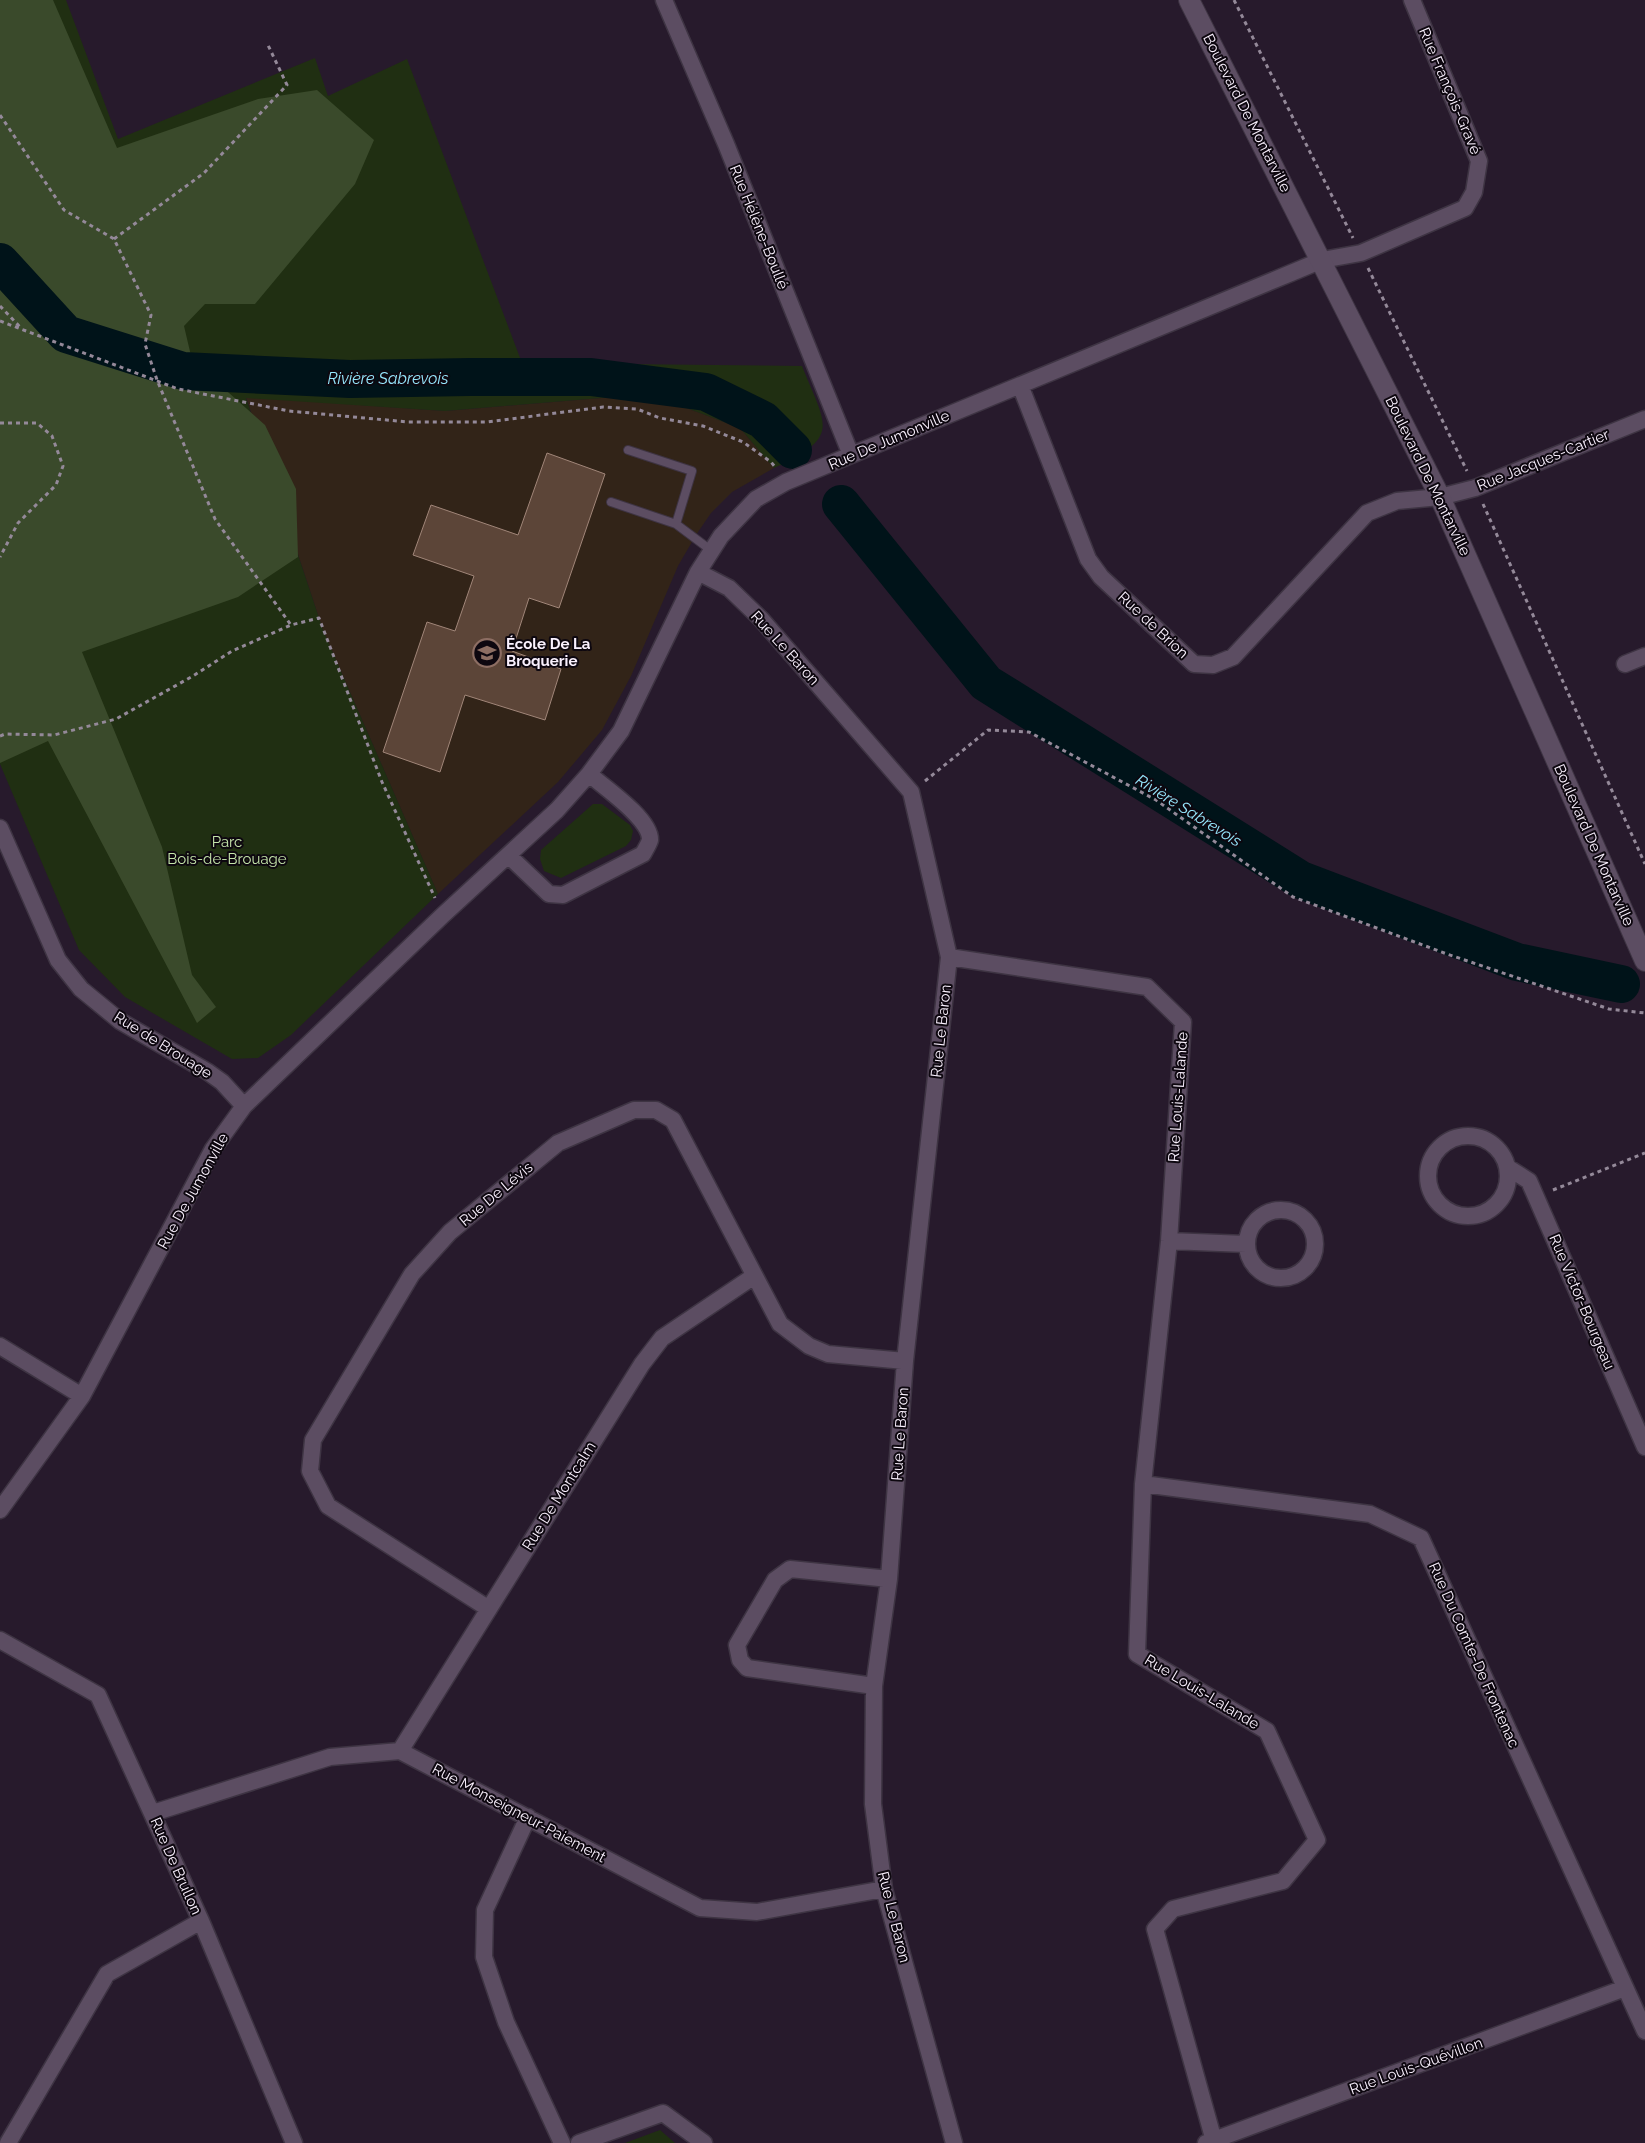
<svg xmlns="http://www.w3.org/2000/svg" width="1645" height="2143" viewBox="0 0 1645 2143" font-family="Raleway,sans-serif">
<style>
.commercial{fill:#322418}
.green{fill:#202f12}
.forest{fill:#3a4a2b}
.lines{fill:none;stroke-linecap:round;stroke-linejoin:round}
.river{stroke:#001319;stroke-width:38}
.building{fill:#5c4538;stroke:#a18679}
.service-casing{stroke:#3e3443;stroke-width:10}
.minor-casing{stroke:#3e3443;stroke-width:19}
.tertiary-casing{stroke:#3e3443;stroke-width:22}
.path{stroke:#948999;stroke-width:3;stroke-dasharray:4 4;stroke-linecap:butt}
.service{stroke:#5c4d62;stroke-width:8}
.minor{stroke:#5c4d62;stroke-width:16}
.tertiary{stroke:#5c4d62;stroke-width:20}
.labels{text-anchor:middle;stroke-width:4;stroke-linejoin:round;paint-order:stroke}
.street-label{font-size:15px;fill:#faf1fe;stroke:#0d070f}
.poi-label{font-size:15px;font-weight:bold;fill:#faf1fe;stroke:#0d070f;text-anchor:start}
.park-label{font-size:15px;fill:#c4e4aa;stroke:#0d070f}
.water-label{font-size:16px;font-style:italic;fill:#96e7fd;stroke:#0d070f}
</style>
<rect width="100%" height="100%" fill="#271a2c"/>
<path class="commercial" d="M649 394 740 428 774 468 732 492 711 513 696 535 678 566 631 676 602 730 558 782 438 894 323 630 246 397 445 411Z"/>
<path class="green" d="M0 0H66L118 139 315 58 328 96 407 59 522 363 802 366C827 428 841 436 774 468L740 428 649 394 445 411 246 398 323 630 438 894 291 1035 258 1058 232 1059 125 997 79 950 0 764Z
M593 804H602L630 825 633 831 631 840 626 846 561 878 544 871 540 859 541 850Z
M660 2130 675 2143H625Z"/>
<path class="forest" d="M0 0H53L117 148 258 99 317 90 374 140 355 184 255 304H205L184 326 192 360 265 425 296 489 298 557 238 597 82 652 162 847 192 975 216 1007 197 1023 48 741 0 763Z"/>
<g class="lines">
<path class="river" d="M0 262 66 334 183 371 350 379 470 377H591L706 392 763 420 793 450
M841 504 986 683 1301 880 1517 962 1621 984"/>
</g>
<path class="building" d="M547 453 605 474 559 608 529 598 512 651 561 669 545 720 465 695 440 772 383 752 427 622 455 631 474 576 413 555 431 505 518 535Z"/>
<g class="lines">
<defs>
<path id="service" d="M628 450 692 471 676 524 712 551
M611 502 676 524"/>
<path id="minor" d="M664 0 726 144 851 455
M1020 385 1088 559 1101 577 1194 664 1213 665 1233 657 1367 513 1397 501 1440 497 1475 488 1645 419
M698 572 729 588 761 619 911 792 949 957 905 1361 889 1579 874 1686 873 1804 884 1889 954 2143
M1625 664 1645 656
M0 828 58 960 81 989 120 1021 208 1072 222 1082 244 1106
M509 856 549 894 563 895 643 854C645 850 649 844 650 840 651 819 604 787 589 774
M949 957 1147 987 1183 1022 1169 1241 1143 1484 1137 1654 1267 1731 1317 1840 1283 1881 1173 1909 1155 1929 1214 2141
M1428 1176a40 40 0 1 1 80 0a40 40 0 1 1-80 0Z
M1507 1167 1529 1181 1645 1447
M1247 1244a34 34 0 1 1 68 0a34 34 0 1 1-68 0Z
M1169 1241 1246 1244
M0 1346 82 1396
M1143 1484 1370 1514 1421 1538 1645 2031
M0 1510 82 1396 213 1149 244 1106 443 915 557 810 589 774 621 731 698 572 721 536 756 499 786 482 1291 273 1322 260 1361 253 1465 208 1474 192 1479 161 1412 0
M489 1609 328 1506 310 1471 313 1440 412 1274 450 1232 558 1143 634 1110H656L673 1120 780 1324 809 1346 828 1354 905 1361
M0 1640 98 1695 201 1921 294 2143
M874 1686 747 1668 740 1660 737 1645 775 1580 790 1569 889 1579
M400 1751 642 1364 662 1338 754 1276
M153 1813 330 1757 400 1751 700 1908 757 1912 884 1889
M528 1817 485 1910 484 1957 506 2022 562 2143
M8 2143 107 1974 201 1921
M579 2143 663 2113 704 2143
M1206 2143 1625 1988"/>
<path id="tertiary" d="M1189 0 1440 497 1645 961"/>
</defs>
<use href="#service" class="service-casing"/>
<use href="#minor" class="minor-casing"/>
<use href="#tertiary" class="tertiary-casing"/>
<path class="path" d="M1234 0 1353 238
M0 115 64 210 114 239 151 315 145 344 157 380 215 519 291 625
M114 239 204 173 287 85 267 43
M1368 268 1467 471
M0 306 21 328
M0 321 178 389 289 411 408 422H487L603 407 637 409 660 418 703 426 743 442 771 462 775 467
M0 423H37L52 436 63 466 56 485 18 523 0 557
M1483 504 1645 864
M0 736 5 734 54 735 116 719 193 676 232 651 291 625 319 618 382 782 435 898
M925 781 988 730 1029 732 1156 800 1293 897 1447 954 1609 1009 1645 1013
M1553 1190 1645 1153"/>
<use href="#service" class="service"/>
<use href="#minor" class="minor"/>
<use href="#tertiary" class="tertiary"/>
</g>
<defs>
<symbol id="school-ring" viewBox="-11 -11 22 22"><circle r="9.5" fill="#0d070f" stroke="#8d6e63" stroke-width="1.5"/><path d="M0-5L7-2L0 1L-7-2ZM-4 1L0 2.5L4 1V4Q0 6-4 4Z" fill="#8d6e63"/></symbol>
</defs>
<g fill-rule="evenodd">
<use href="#school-ring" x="471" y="637" width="32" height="32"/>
</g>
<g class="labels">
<g class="street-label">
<text transform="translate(1450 91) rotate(67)" y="5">Rue François-Gravé</text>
<text transform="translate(1247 113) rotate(63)" y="5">Boulevard De Montarville</text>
<text transform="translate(759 227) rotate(68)" y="5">Rue Hélène-Boullé</text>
<text transform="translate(889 440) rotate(-23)" y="5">Rue De Jumonville</text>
<text transform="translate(1543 460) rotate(-22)" y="5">Rue Jacques-Cartier</text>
<text transform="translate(1428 476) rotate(64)" y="5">Boulevard De Montarville</text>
<text transform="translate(1153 625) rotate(43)" y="5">Rue de Brion</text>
<text transform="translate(785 648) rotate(48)" y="5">Rue Le Baron</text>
<text transform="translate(1594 845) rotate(66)" y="5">Boulevard De Montarville</text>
<text transform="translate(941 1031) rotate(-84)" y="5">Rue Le Baron</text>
<text transform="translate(163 1045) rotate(32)" y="5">Rue de Brouage</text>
<text transform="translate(1178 1097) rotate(-86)" y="5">Rue Louis-Lalande</text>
<text transform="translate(193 1191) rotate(-61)" y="5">Rue De Jumonville</text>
<text transform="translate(496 1194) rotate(-40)" y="5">Rue De Lévis</text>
<text transform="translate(1582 1302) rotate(67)" y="5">Rue Victor-Bourgeau</text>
<text transform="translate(900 1434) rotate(-86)" y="5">Rue Le Baron</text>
<text transform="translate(559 1496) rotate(-58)" y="5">Rue De Montcalm</text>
<text transform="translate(1474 1655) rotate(66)" y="5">Rue Du Comte-De Frontenac</text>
<text transform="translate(1202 1692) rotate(31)" y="5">Rue Louis-Lalande</text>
<text transform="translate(519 1813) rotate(28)" y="5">Rue Monseigneur-Paiement</text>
<text transform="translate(176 1866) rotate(66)" y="5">Rue De Brullon</text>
<text transform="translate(894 1917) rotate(76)" y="5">Rue Le Baron</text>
<text transform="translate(1416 2066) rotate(-20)" y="5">Rue Louis-Quévillon</text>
</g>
<g class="poi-label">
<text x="506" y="649">École De La<tspan x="506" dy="17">Broquerie</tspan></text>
</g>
<g class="park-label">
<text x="227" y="847">Parc<tspan x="227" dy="17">Bois-de-Brouage</tspan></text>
</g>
<g class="water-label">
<text x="388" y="384">Rivière Sabrevois</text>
<text transform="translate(1189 810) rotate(32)" y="6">Rivière Sabrevois</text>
</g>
</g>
</svg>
